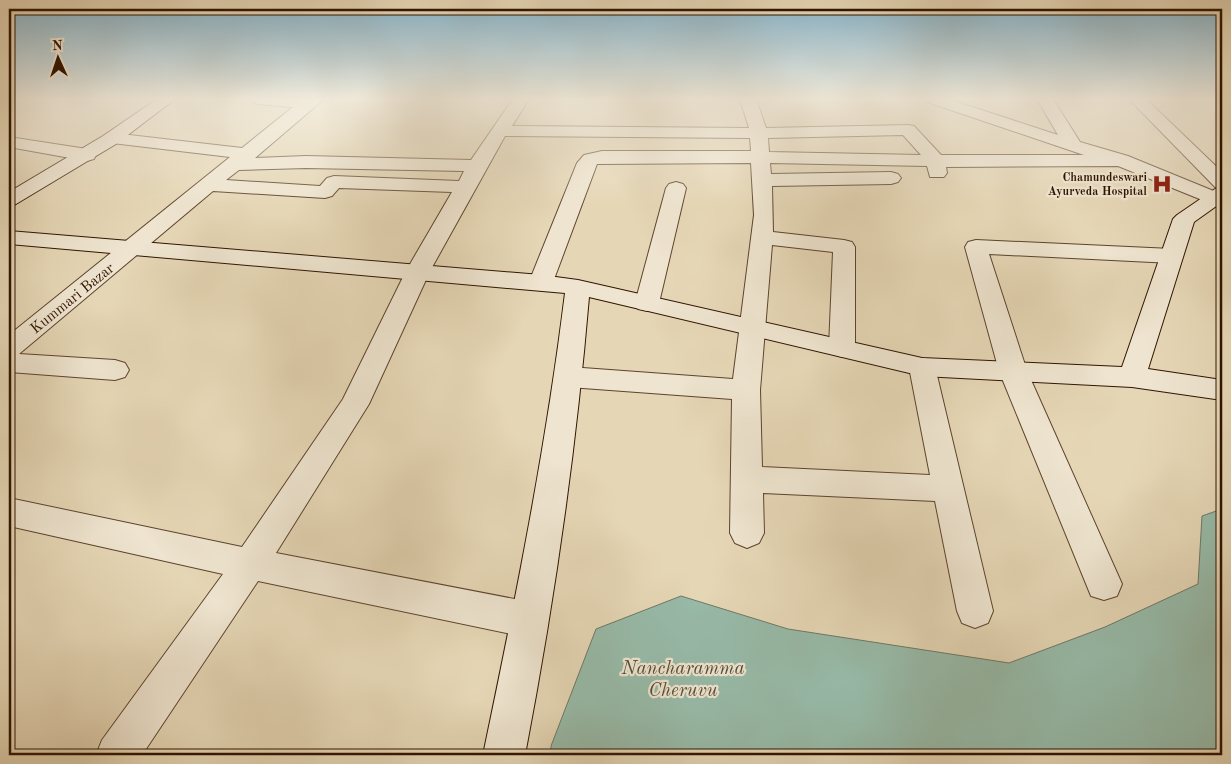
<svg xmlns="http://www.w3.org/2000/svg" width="1231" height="764" viewBox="0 0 1231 764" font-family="'Old Standard TT',serif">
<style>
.water{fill:#97baa8;stroke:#6e7865}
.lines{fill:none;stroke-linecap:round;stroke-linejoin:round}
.street-casing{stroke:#5d442d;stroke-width:2}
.secondary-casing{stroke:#301400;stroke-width:2}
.street{fill:#eee4cf;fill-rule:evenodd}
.secondary{fill:#eee4cf;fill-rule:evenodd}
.labels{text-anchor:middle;stroke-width:4.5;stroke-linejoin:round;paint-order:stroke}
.far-poi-label{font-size:12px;font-weight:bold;fill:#301400;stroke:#eee4cf;text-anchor:end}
.street-label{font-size:15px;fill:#301400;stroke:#eee4cf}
.near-water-label{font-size:19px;font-style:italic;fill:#544e3b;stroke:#eee4cf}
</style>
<rect width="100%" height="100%" fill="#e5d6b5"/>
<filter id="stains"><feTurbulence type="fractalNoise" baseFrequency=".004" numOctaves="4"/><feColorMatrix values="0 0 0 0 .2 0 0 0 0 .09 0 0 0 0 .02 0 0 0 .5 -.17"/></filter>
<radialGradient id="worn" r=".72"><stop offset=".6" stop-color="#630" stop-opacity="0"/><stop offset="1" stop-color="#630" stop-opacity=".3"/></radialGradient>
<path class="water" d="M1222 509V755H551V746L596 629 681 596 788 629 1009 663 1105 627 1198 584 1202 516Z"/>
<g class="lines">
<defs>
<path id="street" d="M249 99H324L255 158 306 156 471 160 513 99H529L512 126 749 128 740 99H756L766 128 908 125 914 126 941 155H1084L927 102 925 99H948L1058 135 1037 99H1053L1080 142 1128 156 1221 194 1222 201 1214 204 1207 202 1118 166 946 167 947 173 944 177H930L927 166 770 163 771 174 891 172 898 174 901 178 898 182 891 184 772 186 773 232 844 240 852 242 855 247V348L851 354 842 357 833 354 829 348 833 252 772 245 760 390 762 467 930 475 909 367 912 360 922 358 932 360 935 367 993 611 988 623 975 628 962 623 957 611 935 501 763 493 764 533 759 543 747 548 735 543 730 533 732 399 569 387 559 384 555 377 559 370 569 367 733 379 754 215 751 163 597 164 553 282 549 287 541 289 533 287 529 282 577 163 584 155 602 151H751L750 138 505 136 430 271 369 404 276 553 530 602 543 607 548 620 543 633 530 638 258 581 142 755H96L102 740 223 574 9 526V498L242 547 343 399 406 271 452 192 339 188 332 196 325 198 213 191 19 354 115 360 125 363 129 370 125 377 115 380 9 372V335L230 157 112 143 106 142 103 138 106 134 112 133 242 148 293 107 257 104ZM903 135 921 155 769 152 768 138ZM306 168 464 171 459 181 334 176 327 178 320 186 226 180 239 170Z
M1129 99H1146L1222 172V189L1215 187Z
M9 137 87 149 94 151 96 155 94 159 87 161 9 147Z
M676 182 683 184 686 188 659 303 656 309 647 311 638 309 635 303 666 188 669 184Z
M976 240 1172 249 1180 251 1183 256 1180 261 1172 263 989 254 1027 371 1122 584 1117 596 1104 600 1091 596 999 371 965 247 968 242Z"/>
<path id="secondary" d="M157 99H175L116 144 16 204 9 206V192L103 136Z
M1222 187V202L1194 222 1148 369 1222 380V400L1132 387 922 376 589 297C576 451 554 604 525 755H483C515 602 546 448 565 293L9 244V231L541 275 578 280 922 358 1122 367 1173 219 1177 215 1215 189Z"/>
</defs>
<use href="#street" class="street-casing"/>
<use href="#secondary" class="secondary-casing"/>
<use href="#street" class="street"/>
<use href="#secondary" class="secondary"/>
</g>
<linearGradient id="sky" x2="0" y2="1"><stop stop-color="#87b6ce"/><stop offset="0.48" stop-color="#f3edde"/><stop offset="1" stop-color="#f3edde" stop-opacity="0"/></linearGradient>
<rect width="1231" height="206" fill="url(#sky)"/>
<defs>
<symbol id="hospital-bare" viewBox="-9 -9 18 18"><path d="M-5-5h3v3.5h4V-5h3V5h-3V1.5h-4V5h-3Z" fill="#8f2418" stroke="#eee4cf" stroke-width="2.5" paint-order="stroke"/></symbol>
</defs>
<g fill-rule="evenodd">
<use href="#hospital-bare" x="1148" y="170" width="28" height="28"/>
</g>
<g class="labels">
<g class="far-poi-label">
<text x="1147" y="181">Chamundeswari<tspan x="1147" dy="14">Ayurveda Hospital</tspan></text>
</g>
<g class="street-label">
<text transform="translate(72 298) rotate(-39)" y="5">Kummari Bazar</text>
</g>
<g class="near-water-label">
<text x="683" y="674">Nancharamma<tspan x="683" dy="22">Cheruvu</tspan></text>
</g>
</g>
<rect width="1231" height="764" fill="none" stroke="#e5d6b5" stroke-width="30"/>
<rect x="10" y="10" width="1211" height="744" fill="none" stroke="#301400" stroke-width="2.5"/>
<rect x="15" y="15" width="1201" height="734" fill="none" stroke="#301400"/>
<g transform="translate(58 58) rotate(357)" stroke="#eee4cf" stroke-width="4" paint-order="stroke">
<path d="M0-4L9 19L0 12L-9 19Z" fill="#301400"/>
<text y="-8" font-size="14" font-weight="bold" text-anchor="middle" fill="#301400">N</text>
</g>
<rect width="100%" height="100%" filter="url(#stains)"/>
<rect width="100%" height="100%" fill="url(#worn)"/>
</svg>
